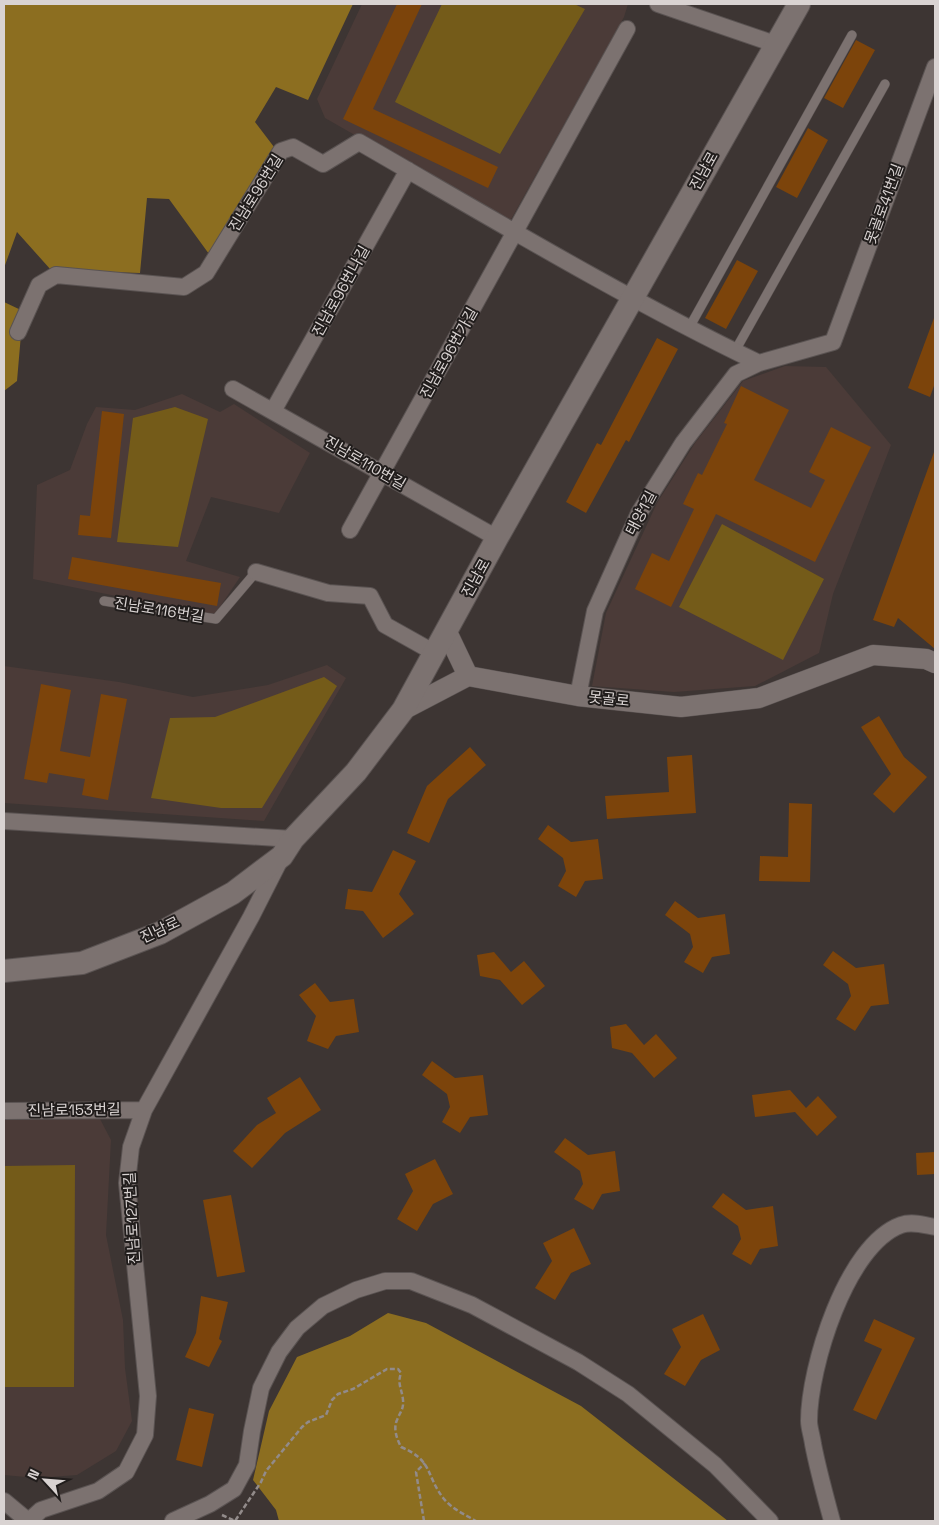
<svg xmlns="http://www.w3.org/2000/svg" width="939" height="1525" viewBox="0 0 939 1525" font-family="'Space Grotesk','Noto Sans KR',sans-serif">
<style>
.built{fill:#4b3b38}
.green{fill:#745b19}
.forest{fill:#8c6e20}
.building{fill:#7c440b}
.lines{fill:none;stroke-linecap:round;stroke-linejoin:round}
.service-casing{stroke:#5a5352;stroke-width:10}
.minor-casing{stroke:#5a5352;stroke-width:18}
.tertiary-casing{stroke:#5a5352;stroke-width:21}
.secondary-casing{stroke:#5a5352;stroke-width:24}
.path{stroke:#928b8a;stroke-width:2.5;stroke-dasharray:5 2.5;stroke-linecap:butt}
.service{stroke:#7c7270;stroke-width:9}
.minor{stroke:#7c7270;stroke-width:16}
.tertiary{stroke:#7c7270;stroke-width:20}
.secondary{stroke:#7c7270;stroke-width:22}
.labels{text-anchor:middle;stroke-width:4;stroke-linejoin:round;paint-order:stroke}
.street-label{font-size:15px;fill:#d9d3d2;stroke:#211d1c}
</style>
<rect width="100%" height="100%" fill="#3d3533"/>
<path class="built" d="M362 4H628L624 17 509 223 325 118 317 99Z
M785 366 826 367 891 445 833 594 819 653 755 686 674 692 592 686 606 613 657 503 695 443 743 381Z
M182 394 220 412 234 404 310 453 279 513 211 497 186 561 240 577 214 616 33 579 37 485 70 470 87 424 96 407 135 410Z
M327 665 346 678 264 821 4 803V666L119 682 193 697 268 685Z
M100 1119 111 1140 106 1235 123 1320 125 1368 132 1421 116 1451 77 1475 37 1478 4 1475V1120Z"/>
<path class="green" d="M442 4H574L585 9 500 154 395 102Z
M175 407 208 419 178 547 117 542 133 418Z
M722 524 824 579 783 660 679 607Z
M324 677 337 686 262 808H221L151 798 170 718 215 717Z
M75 1165 74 1387H4V1166Z"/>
<path class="forest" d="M4 4H353L308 100 276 87 255 122 274 147 209 254 169 199 147 198 140 273 51 270 17 232 4 268Z
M4 302 23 311 17 381 4 391Z
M388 1313 426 1323 581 1406 728 1521H279L276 1510 253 1480 269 1411 297 1357 350 1336Z"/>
<path class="building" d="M397 4H422L373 109 498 167 488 188 343 119Z
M856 40 875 50 843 108 824 98Z
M808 128 828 140 797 198 776 187Z
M737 260 758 271 726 329 705 318Z
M934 318 935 383 930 397 908 388Z
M657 338 678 349 629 442 626 440 586 513 566 502 597 443 601 445Z
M741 386 789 410 754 480 811 508 825 480 809 472 831 427 871 447 815 562 716 514 671 607 635 589 652 553 669 561 694 509 683 504 698 473 702 475 727 424 724 423Z
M102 411 124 414 111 538 78 535 80 515 90 516Z
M934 452H935V649L898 618 894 627 873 620Z
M72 557 221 583 217 606 68 579Z
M41 684 71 690 60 751 90 757 101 694 127 699 108 800 82 795 85 779 49 773 47 783 24 779Z
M879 716 904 757 927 777 894 813 873 794 891 774 861 727Z
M470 747 486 765 448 799 429 843 407 833 427 786Z
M692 755 696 813 607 819 605 796 669 792 667 757Z
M789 803 812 804 810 882 759 881 760 856 788 857Z
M548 825 571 842 598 839 603 879 585 881 576 897 558 886 566 871 563 858 538 839Z
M393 850 416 861 399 894 414 914 383 938 363 911 345 909 348 889 372 892Z
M675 901 698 918 725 914 730 954 712 957 703 973 684 962 693 947 690 934 665 915Z
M833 951 856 968 884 964 889 1004 871 1006 855 1031 836 1019 851 996 848 984 823 965Z
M494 952 511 972 524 961 545 986 522 1005 500 980 480 976 477 955Z
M315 983 330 1002 354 999 359 1032 336 1036 328 1049 307 1041 316 1016 299 995Z
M626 1024 644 1045 656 1034 677 1058 654 1078 632 1053 612 1048 610 1027Z
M432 1061 455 1078 483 1075 488 1115 470 1117 460 1133 442 1122 450 1107 447 1094 422 1075Z
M300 1077 321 1110 285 1133 252 1168 233 1151 257 1125 276 1113 267 1098Z
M790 1090 806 1108 818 1096 837 1117 817 1136 795 1112 755 1117 752 1095Z
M565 1138 588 1155 615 1151 620 1191 602 1194 593 1210 574 1199 583 1184 580 1171 554 1152Z
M935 1152V1174L917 1175 916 1153Z
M435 1159 453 1194 433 1204 417 1231 397 1219 413 1191 405 1174Z
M723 1193 746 1210 773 1206 778 1246 760 1249 751 1265 732 1254 741 1239 738 1226 712 1207Z
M231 1195 245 1272 217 1277 203 1200Z
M574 1228 591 1264 571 1273 555 1300 535 1288 552 1261 543 1243Z
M201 1296 228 1302 219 1339 222 1341 209 1367 185 1357 196 1333Z
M703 1314 720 1350 701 1360 685 1386 664 1374 681 1347 672 1329Z
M874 1319 915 1338 876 1420 853 1410 882 1349 864 1341Z
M189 1408 214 1414 202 1467 176 1460Z"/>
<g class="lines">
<defs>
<path id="service" d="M689 328 852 35
M735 351 885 84
M104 601 216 619 256 572"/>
<path id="minor" d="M658 4 775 44
M18 332 39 285 56 275 184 287 206 273 281 151 293 147 323 164 359 142C491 218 622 297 759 363L833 342 935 67
M233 389 497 538
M273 411 408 170
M350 530 627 29
M256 572 328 593 370 596 385 625 435 653
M578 696 595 611 639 513 683 443 736 374 759 363
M4 821 293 839
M4 1111 144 1110
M4 1501 28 1521
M29 1521 41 1510 98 1491 126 1472 145 1435 148 1396 127 1183 131 1147 144 1110 251 917 280 860
M173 1521 210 1504 234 1489 247 1465 252 1431 261 1388 279 1352 297 1328 323 1306 356 1290 385 1281H411L472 1305 578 1362 628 1394 715 1465 770 1521
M832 1521C825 1495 818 1470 813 1444 812 1436 809 1428 809 1421 809 1368 846 1245 901 1225 912 1221 924 1225 935 1227"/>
<path id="tertiary" d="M447 632 468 676
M403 710 468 676 578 696 681 707 759 698 873 655 926 659 935 663"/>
<path id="secondary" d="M4 971 82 963 160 933 233 893 282 856 293 839 356 772 403 710 497 538 799 4"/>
</defs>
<use href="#service" class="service-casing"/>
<use href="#minor" class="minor-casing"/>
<use href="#tertiary" class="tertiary-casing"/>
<use href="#secondary" class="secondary-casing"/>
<path class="path" d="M222 1515 235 1521 261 1482 266 1471 302 1427 308 1422 326 1415 332 1400 338 1394 353 1389 387 1369H398L401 1373C397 1384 402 1389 403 1400 404 1409 400 1412 397 1420 393 1429 397 1439 401 1447 434 1461 425 1475 444 1499 452 1509 466 1515 476 1521
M424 1521 416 1472 425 1463"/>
<use href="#service" class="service"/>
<use href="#minor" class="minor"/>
<use href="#tertiary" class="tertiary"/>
<use href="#secondary" class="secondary"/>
</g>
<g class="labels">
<g class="street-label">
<text transform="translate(704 171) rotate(-61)" y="5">진남로</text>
<text transform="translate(256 193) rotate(-58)" y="5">진남로96번길</text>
<text transform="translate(884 204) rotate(-70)" y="5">못골로41번길</text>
<text transform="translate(341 291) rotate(-61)" y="5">진남로96번나길</text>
<text transform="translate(449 353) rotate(-61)" y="5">진남로96번가길</text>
<text transform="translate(365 463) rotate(30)" y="5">진남로110번길</text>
<text transform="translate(641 513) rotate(-62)" y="5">태양1길</text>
<text transform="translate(476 578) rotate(-61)" y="5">진남로</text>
<text transform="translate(159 610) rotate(9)" y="5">진남로116번길</text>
<text transform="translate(609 699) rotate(6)" y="5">못골로</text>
<text transform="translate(160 930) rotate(-25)" y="5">진남로</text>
<text transform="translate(74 1110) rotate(-1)" y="5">진남로153번길</text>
<text transform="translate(132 1218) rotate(-93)" y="5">진남로127번길</text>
</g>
</g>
<rect width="939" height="1525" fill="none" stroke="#d9d3d2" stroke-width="10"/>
<g transform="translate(45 1480) rotate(296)" stroke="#211d1c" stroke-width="4" paint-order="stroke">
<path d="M0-4L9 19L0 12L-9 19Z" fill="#d9d3d2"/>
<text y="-8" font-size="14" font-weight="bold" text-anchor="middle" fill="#d9d3d2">N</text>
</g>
</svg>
